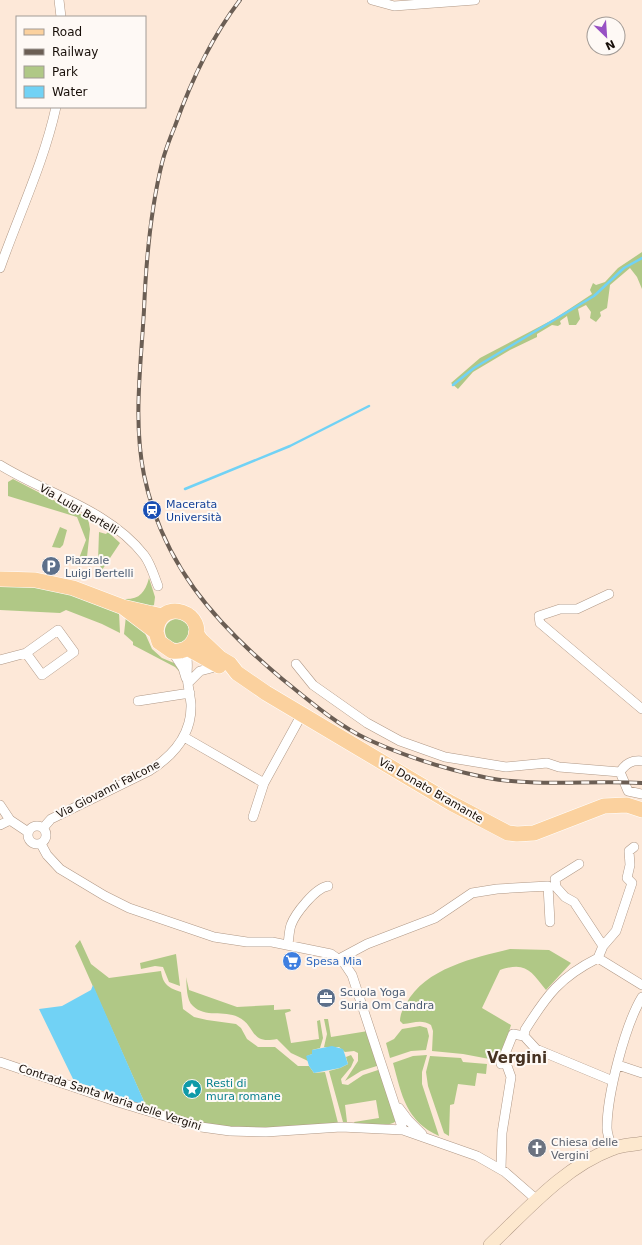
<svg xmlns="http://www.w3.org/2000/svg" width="642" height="1245" viewBox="0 0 642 1245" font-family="'DejaVu Sans',sans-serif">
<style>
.green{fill:#b0c886}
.water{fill:#71d2f5}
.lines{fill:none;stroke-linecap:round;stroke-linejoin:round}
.stream{stroke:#71d2f5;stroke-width:2.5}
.street-casing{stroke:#b09886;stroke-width:10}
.secondary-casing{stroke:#b09886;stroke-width:14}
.primary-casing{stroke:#fff;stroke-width:16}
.street{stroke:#fff;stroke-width:9}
.secondary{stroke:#fde8ce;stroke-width:13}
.primary{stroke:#fbd19e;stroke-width:15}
.rail-casing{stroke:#6b5e54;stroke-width:4}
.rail{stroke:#fef9f5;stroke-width:2.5;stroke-dasharray:8;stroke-linecap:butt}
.labels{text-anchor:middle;stroke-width:4;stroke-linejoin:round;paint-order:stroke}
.transit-label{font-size:11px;fill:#164399;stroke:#fef9f5;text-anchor:start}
.street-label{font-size:11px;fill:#170e08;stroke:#fef9f5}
.service-label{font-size:11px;fill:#4e5e75;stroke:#fef9f5;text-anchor:start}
.shop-label{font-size:11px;fill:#366cbe;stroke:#fef9f5;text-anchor:start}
.culture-label{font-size:11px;fill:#0d838f;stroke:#fef9f5;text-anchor:start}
.worship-label{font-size:11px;fill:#5b616d;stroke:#fef9f5;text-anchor:start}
.district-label{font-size:15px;font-weight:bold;fill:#463222;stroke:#fef9f5}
</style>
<rect width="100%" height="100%" fill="#fde8d8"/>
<path class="green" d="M642 252V289L637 277 630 268 610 285 607 308 600 312 601 316 596 322 590 318 591 312 586 305 578 309 580 319 576 325H569L567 316 560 321 561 324 558 326 552 325 537 334V337L510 350 473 372 458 389 451 383 480 358 554 319 592 294 590 290 593 283 596 285 605 282 618 268Z
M13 479 88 518 90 529 87 557C83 564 78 563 71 562L78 561 86 540 77 517 8 496V482Z
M60 527 67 530 63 545 60 548 52 547Z
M99 532 106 534 108 532 120 543 102 570 98 561Z
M149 578 155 597 154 605 149 607 123 599C139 600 145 593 149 578Z
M0 584 26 585 65 591 119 612 120 633 102 624 66 610 60 613 0 610Z
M126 616 144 631 152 649 162 658 174 663 181 673 175 667 133 645V642L124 634Z
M165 631a12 12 0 1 1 24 0a12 12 0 1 1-24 0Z
M80 940 91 964 109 978 161 971C163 985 169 988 181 992L183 1009 194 1017 207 1020 236 1024 241 1028 247 1039 258 1047H275L298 1066H309L314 1073 325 1072 338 1123 250 1129 211 1125 146 1106 75 946Z
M510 949 549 950 571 963 546 990C531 971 526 961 500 970L482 1008 511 1025 500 1061 463 1054 432 1051 433 1031 431 1025C422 1019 413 1023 403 1024L400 1021C400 1014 403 1009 406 1004 425 968 474 958 510 949Z
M176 954 180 986 169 982 163 967 155 966 141 969 140 963Z
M186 977 189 990 237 1007 274 1005V1010L290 1009 291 1011 285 1013 291 1043 319 1039 317 1021 320 1020 323 1038 320 1048 312 1050V1054L307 1056 308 1061 291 1053 277 1039C249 1045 256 1025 238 1017 224 1010 205 1018 193 1006 186 1000 187 986 186 977Z
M324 1019H328L331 1037 368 1031 380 1065 361 1071 345 1081 358 1061V1053L354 1051 345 1052 339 1047H324L327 1034Z
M420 1026 427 1028 429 1036 426 1050 411 1051 390 1058 386 1043 394 1039 402 1029Z
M351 1055 354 1060 351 1067 341 1079 342 1084 348 1085 363 1075 381 1069 397 1120C389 1129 367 1124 355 1124L354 1122 379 1118 376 1100 345 1105 347 1122H343L329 1071 340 1068 348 1064 346 1057Z
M427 1055 422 1072V1084L439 1136C406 1121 402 1096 393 1063L413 1056Z
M430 1056 461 1058 463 1062 487 1064 486 1074 477 1073 475 1086 458 1084 454 1104 450 1105 449 1136 444 1133 428 1086 426 1072Z"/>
<path class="water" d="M93 985 146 1106 74 1081 39 1009 62 1006 91 990Z
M332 1046 343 1049 348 1064 340 1068 314 1073 309 1066 306 1056 312 1054V1050Z"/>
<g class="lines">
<path class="stream" d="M453 385 474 368 594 296 624 268 642 258
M185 489 290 446 369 406"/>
<defs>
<path id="street" d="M59 0 61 17
M372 0 394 6 475 0
M0 268C19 214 44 162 56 107
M0 465C47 494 109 510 144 555 151 564 154 576 158 586
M609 594 577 609H560L539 616 540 623 642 709
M172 651 183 668 186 678
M0 660 26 653 58 630 74 652 42 675 26 653
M296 664 313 685 367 723 400 741 445 757 506 767 547 763 559 767 620 772
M189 682 200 671 219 666
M138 701 190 693
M184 737 264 783
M642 761C632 760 626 763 620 772L628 791 642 794
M0 805 10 820 28 832
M253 817 264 783 302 714
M0 825 10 820
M28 835a9 9 0 1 1 18 0a9 9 0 1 1-18 0Z
M43 828 51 819 149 771C173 756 192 734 191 704 190 695 188 686 187 677 187 666 189 660 185 650
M41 844 47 855 60 869 105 896 129 908 214 937 247 942H272L331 954 344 963 352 975 403 1130
M634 847 629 851 630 865 627 878 632 883 616 931 603 946 598 958 642 985
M579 864 555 879 556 887 565 897 574 902 603 946
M288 944C289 938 289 931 291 925 295 914 315 888 328 886
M598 958C560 977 547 995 525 1030L524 1036 536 1049 613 1081
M339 959 367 944 435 918 472 893 497 889 548 886 550 922
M0 1062 121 1103 201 1127 230 1131 266 1132 341 1127 403 1130 477 1156 505 1172 537 1200
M501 1064 513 1034 524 1036
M618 1065 642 1073
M399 1108 408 1120 422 1134
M613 1149C610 1142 607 1135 607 1128 607 1095 625 1025 642 997
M501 1169 502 1133 511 1077 507 1066 502 1059"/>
<path id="secondary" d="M490 1245C527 1210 564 1167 612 1149 621 1145 632 1145 642 1143"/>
<path id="primary" d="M0 579 35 580 73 588 123 607 162 616
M123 607 156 632 159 642 172 651C181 652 188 650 193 642 211 614 159 594 156 632
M196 633 201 640 220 658 230 664 237 673 266 693 451 803 508 833 517 834 534 833 604 806 627 805 642 810
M187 648 219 666"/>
</defs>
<use href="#street" class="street-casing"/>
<use href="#secondary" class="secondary-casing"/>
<use href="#primary" class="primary-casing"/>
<use href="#street" class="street"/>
<use href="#secondary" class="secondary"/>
<use href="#primary" class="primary"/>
<defs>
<path id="rail" d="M240 0C211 38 191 81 175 126 170 138 165 151 162 163 150 212 146 261 144 310 141 365 133 421 144 475 162 563 214 622 281 678 308 700 337 725 369 740 407 757 448 770 488 778 539 787 591 780 642 783"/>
</defs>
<use href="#rail" class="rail-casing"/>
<use href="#rail" class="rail"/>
</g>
<defs>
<symbol id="station-disc" viewBox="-11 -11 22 22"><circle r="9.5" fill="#1a4fb4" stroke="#fef9f5"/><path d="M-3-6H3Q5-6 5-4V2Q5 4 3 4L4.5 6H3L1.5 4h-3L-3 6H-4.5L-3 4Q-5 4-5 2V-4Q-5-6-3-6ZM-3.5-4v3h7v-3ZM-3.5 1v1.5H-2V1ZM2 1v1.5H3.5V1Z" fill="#fff"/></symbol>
<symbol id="parking-disc" viewBox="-11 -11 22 22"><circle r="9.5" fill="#5c6f8a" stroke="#fef9f5"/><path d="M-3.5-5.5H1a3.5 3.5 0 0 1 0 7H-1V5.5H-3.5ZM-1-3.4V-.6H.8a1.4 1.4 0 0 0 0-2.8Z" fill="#fff"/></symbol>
<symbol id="supermarket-disc" viewBox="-11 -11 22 22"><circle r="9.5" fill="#3f7fe0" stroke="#fef9f5"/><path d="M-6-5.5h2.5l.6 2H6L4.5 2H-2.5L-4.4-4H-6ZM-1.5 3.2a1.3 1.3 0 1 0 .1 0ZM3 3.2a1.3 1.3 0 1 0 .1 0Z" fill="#fff"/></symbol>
<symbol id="office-disc" viewBox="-11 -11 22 22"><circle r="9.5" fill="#5c6f8a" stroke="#fef9f5"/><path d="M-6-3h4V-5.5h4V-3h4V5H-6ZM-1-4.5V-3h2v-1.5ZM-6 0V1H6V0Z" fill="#fff"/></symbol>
<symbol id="sight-disc" viewBox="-11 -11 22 22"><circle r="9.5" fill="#0f9aa8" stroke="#fef9f5"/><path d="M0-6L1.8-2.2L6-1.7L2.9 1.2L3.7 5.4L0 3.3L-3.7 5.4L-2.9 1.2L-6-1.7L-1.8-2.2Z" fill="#fff"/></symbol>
<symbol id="church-disc" viewBox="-11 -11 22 22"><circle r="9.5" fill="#6b7280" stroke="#fef9f5"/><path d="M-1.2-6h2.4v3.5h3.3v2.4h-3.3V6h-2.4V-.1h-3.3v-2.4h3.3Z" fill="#fff"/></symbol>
</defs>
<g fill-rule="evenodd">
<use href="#station-disc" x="141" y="499" width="22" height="22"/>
<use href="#parking-disc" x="40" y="555" width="22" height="22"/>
<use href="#supermarket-disc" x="281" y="950" width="22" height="22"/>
<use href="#office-disc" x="315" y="987" width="22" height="22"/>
<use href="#sight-disc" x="181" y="1078" width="22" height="22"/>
<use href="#church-disc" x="526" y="1137" width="22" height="22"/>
</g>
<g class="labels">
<g class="transit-label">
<text x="166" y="508">Macerata<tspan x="166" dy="13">Università</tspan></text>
</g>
<g class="street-label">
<text transform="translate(79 509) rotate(30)" y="4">Via Luigi Bertelli</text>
<text transform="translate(108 789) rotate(-27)" y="4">Via Giovanni Falcone</text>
<text transform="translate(431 790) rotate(30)" y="4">Via Donato Bramante</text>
<text transform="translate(110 1097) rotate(18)" y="4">Contrada Santa Maria delle Vergini</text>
</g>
<g class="service-label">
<text x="65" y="564">Piazzale<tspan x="65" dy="13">Luigi Bertelli</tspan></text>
<text x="340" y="996">Scuola Yoga<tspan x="340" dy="13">Suria Om Candra</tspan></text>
</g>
<g class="shop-label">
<text x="306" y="965">Spesa Mia</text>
</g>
<g class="culture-label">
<text x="206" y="1087">Resti di<tspan x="206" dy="13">mura romane</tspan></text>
</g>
<g class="worship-label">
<text x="551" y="1146">Chiesa delle<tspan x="551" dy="13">Vergini</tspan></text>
</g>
<g class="district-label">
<text x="517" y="1063">Vergini</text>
</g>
</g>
<rect x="16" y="16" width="130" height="92" fill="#fef9f5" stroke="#a29b96"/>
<rect x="24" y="29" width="20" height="6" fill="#fbd19e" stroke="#a29b96"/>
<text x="52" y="36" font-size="12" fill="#170e08">Road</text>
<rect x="24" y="49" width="20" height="6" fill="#6b5e54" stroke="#a29b96"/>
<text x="52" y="56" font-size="12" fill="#170e08">Railway</text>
<rect x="24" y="66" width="20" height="12" fill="#b0c886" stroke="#a29b96"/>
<text x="52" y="76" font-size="12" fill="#170e08">Park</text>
<rect x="24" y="86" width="20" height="12" fill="#71d2f5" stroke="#a29b96"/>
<text x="52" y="96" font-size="12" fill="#170e08">Water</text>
<g transform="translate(606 36) rotate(155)"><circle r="19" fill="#fef9f5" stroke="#a29b96"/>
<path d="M0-3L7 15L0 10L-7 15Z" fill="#9851c4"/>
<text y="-6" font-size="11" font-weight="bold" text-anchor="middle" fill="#170e08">N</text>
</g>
</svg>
